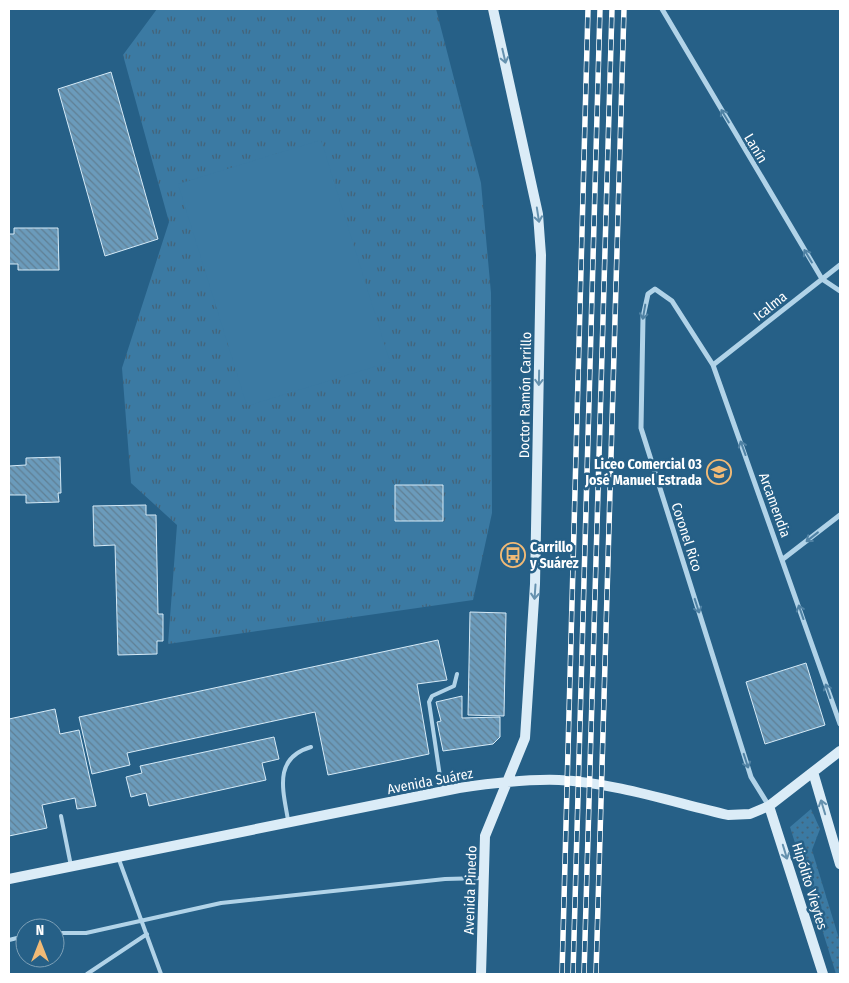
<svg xmlns="http://www.w3.org/2000/svg" width="849" height="983" viewBox="0 0 849 983" font-family="'Fira Sans Condensed',sans-serif">
<style>
.grass{fill:url(#grass-dots)}
.park{fill:url(#park-tufts)}
.pitch{fill:#3b7aa3}
.building{fill:url(#building-back-hatch);stroke:#d5eaf7}
.lines{fill:none;stroke-linecap:round;stroke-linejoin:round}
.service{stroke:#b1d3e8;stroke-width:4}
.minor{stroke:#b1d3e8;stroke-width:5}
.secondary{stroke:#dbecf7;stroke-width:10}
.rail-casing{stroke:#fff;stroke-width:5.5}
.rail{stroke:#266087;stroke-width:4;stroke-dasharray:11;stroke-linecap:butt}
.oneway{stroke:#6591ae}
.oneway2{stroke:#5082a4}
.labels{text-anchor:middle;stroke-width:5;stroke-linejoin:round;paint-order:stroke}
.street-label{font-size:14px;fill:#fff;stroke:#266087}
.poi-label{font-size:14px;font-weight:bold;fill:#fff;stroke:#266087;text-anchor:end}
</style>
<defs>
<pattern id="grass-dots" width="8" height="8" patternUnits="userSpaceOnUse" patternTransform="scale(1.25)"><rect width="8" height="8" fill="#3b7aa3"/><path d="M2 2h.1M6 6h.1" fill="none" stroke="#446378" stroke-width="1.8" stroke-linecap="round"/></pattern>
<pattern id="park-tufts" width="24" height="20" patternUnits="userSpaceOnUse" patternTransform="scale(1.25)"><rect width="24" height="20" fill="#3b7aa3"/><path d="M3 7l-1-3M5 7V3M7 7l1-3M15 17l-1-3M17 17v-4M19 17l1-3" fill="none" stroke="#446378"/></pattern>
<pattern id="building-back-hatch" width="6" height="6" patternUnits="userSpaceOnUse" patternTransform="scale(1.25)"><rect width="6" height="6" fill="#6b9bbb"/><path d="M-1 5l2 2M0 0l6 6M5-1l2 2" fill="none" stroke="#607f94"/></pattern>
</defs>
<rect width="100%" height="100%" fill="#266087"/>
<path class="grass" d="M811 809 820 829 812 850 840 942V974H836L790 827Z"/>
<path class="park" d="M157 9H436L481 183 491 293 492 513 473 600 168 644 177 525 131 483 122 368 169 222 123 55Z"/>
<path class="pitch" d="M321 140 390 362 247 406 178 184Z"/>
<path class="building" d="M111 72 158 239 105 256 58 89Z
M14 228H58L59 270H18V264H9V234H14Z
M60 457 61 493H58L59 502 26 503V495H9V466L26 465V458Z
M395 485H443V521H395Z
M146 505V515H156L158 614H163V641H157V654L118 655 115 545 94 546 93 506Z
M470 612 506 613 504 716 468 715Z
M438 640 447 680 417 684 429 754 328 775 315 712 127 753 130 765 92 774 79 717Z
M806 663 825 725 765 744 746 682Z
M462 696V718L500 717V737L493 744 443 751 437 722 441 721 436 702Z
M55 709 60 734 79 730 96 806 77 809 75 798 42 805 47 828 9 836V719Z
M274 737 279 759 262 763 266 780 149 806 146 793 131 797 126 777 142 773 140 766Z"/>
<g class="lines">
<path class="service" d="M442 790 429 702 432 696 454 686 457 674
M61 816 71 866
M288 820C283 790 273 758 311 747
M118 857 161 974
M55 933H86L221 903 445 879 483 878
M9 940 25 936
M87 974 147 934"/>
<path class="minor" d="M662 9 822 279 840 291
M713 365 840 265
M783 559 840 515
M769 806 751 777 641 428 643 317 648 294 655 289 672 301 713 365 840 724"/>
<path class="secondary" d="M813 772 840 864
M769 806 823 974
M9 879 459 788C492 783 526 779 559 780 616 783 672 802 728 815L750 814 769 806 840 751
M481 974 485 836 525 738 535 584 541 255 538 214 493 9"/>
<defs>
<path id="rail" d="M562 974 588 9
M573 974 600 9
M584 974 612 9
M596 974 624 9"/>
</defs>
<use href="#rail" class="rail-casing"/>
<use href="#rail" class="rail"/>
</g>
<defs><path id="oneway-shaft" d="M-6 0H5M1.5-3L5.5 0L1.5 3" fill="none" stroke-width="1.6" stroke-linecap="round" stroke-linejoin="round" transform="scale(1.25)"/></defs>
<g class="oneway">
<use href="#oneway-shaft" transform="translate(504 56) rotate(77)"/>
<use href="#oneway-shaft" transform="translate(538 215) rotate(81)"/>
<use href="#oneway-shaft" transform="translate(539 378) rotate(91)"/>
<use href="#oneway-shaft" transform="translate(535 592) rotate(94)"/>
<use href="#oneway-shaft" transform="translate(823 807) rotate(-107)"/>
<use href="#oneway-shaft" transform="translate(785 852) rotate(73)"/>
</g>
<g class="oneway2">
<use href="#oneway-shaft" transform="translate(725 116) rotate(-121)"/>
<use href="#oneway-shaft" transform="translate(808 256) rotate(-121)"/>
<use href="#oneway-shaft" transform="translate(644 312) rotate(100)"/>
<use href="#oneway-shaft" transform="translate(743 448) rotate(-110)"/>
<use href="#oneway-shaft" transform="translate(812 537) rotate(142)"/>
<use href="#oneway-shaft" transform="translate(697 606) rotate(72)"/>
<use href="#oneway-shaft" transform="translate(801 612) rotate(-109)"/>
<use href="#oneway-shaft" transform="translate(828 691) rotate(-109)"/>
<use href="#oneway-shaft" transform="translate(746 761) rotate(72)"/>
</g>
<defs>
<symbol id="school-ring" viewBox="-11 -11 22 22"><circle r="9.5" fill="#266087" stroke="#f1ba76" stroke-width="1.5"/><path d="M0-5L7-2L0 1L-7-2ZM-4 1L0 2.5L4 1V4Q0 6-4 4Z" fill="#f1ba76"/></symbol>
<symbol id="bus-ring" viewBox="-11 -11 22 22"><circle r="9.5" fill="#266087" stroke="#f1ba76" stroke-width="1.5"/><path d="M-5-6H5V4H4V6H2V4H-2V6H-4V4H-5ZM-3.5-4V0h7V-4ZM-3.5 1.2v1.5H-2V1.2ZM2 1.2v1.5H3.5V1.2Z" fill="#f1ba76"/></symbol>
</defs>
<g fill-rule="evenodd">
<use href="#school-ring" x="705" y="458" width="28" height="28"/>
<use href="#bus-ring" x="499" y="541" width="28" height="28"/>
</g>
<g class="labels">
<g class="street-label">
<text transform="translate(756 148) rotate(59)" y="5">Lanín</text>
<text transform="translate(770 306) rotate(-38)" y="5">Icalma</text>
<text transform="translate(525 395) rotate(-89)" y="5">Doctor Ramón Carrillo</text>
<text transform="translate(775 505) rotate(70)" y="5">Arcamendia</text>
<text transform="translate(687 537) rotate(72)" y="5">Coronel Rico</text>
<text transform="translate(430 781) rotate(-11)" y="5">Avenida Suárez</text>
<text transform="translate(810 886) rotate(73)" y="5">Hipólito Vieytes</text>
<text transform="translate(470 890) rotate(-88)" y="5">Avenida Pinedo</text>
</g>
<g class="poi-label">
<text x="702" y="469">Liceo Comercial 03<tspan x="702" dy="16">José Manuel Estrada</tspan></text>
<text x="530" y="552" text-anchor="start">Carrillo<tspan x="530" dy="16">y Suárez</tspan></text>
</g>
</g>
<rect width="849" height="983" fill="none" stroke="#ffffff" stroke-width="20"/>
<g transform="translate(40 943)"><circle r="24" fill="#266087" stroke="#7da0b7"/>
<path d="M0-4L9 19L0 12L-9 19Z" fill="#f1ba76"/>
<text y="-8" font-size="14" font-weight="bold" text-anchor="middle" fill="#ffffff">N</text>
</g>
</svg>
